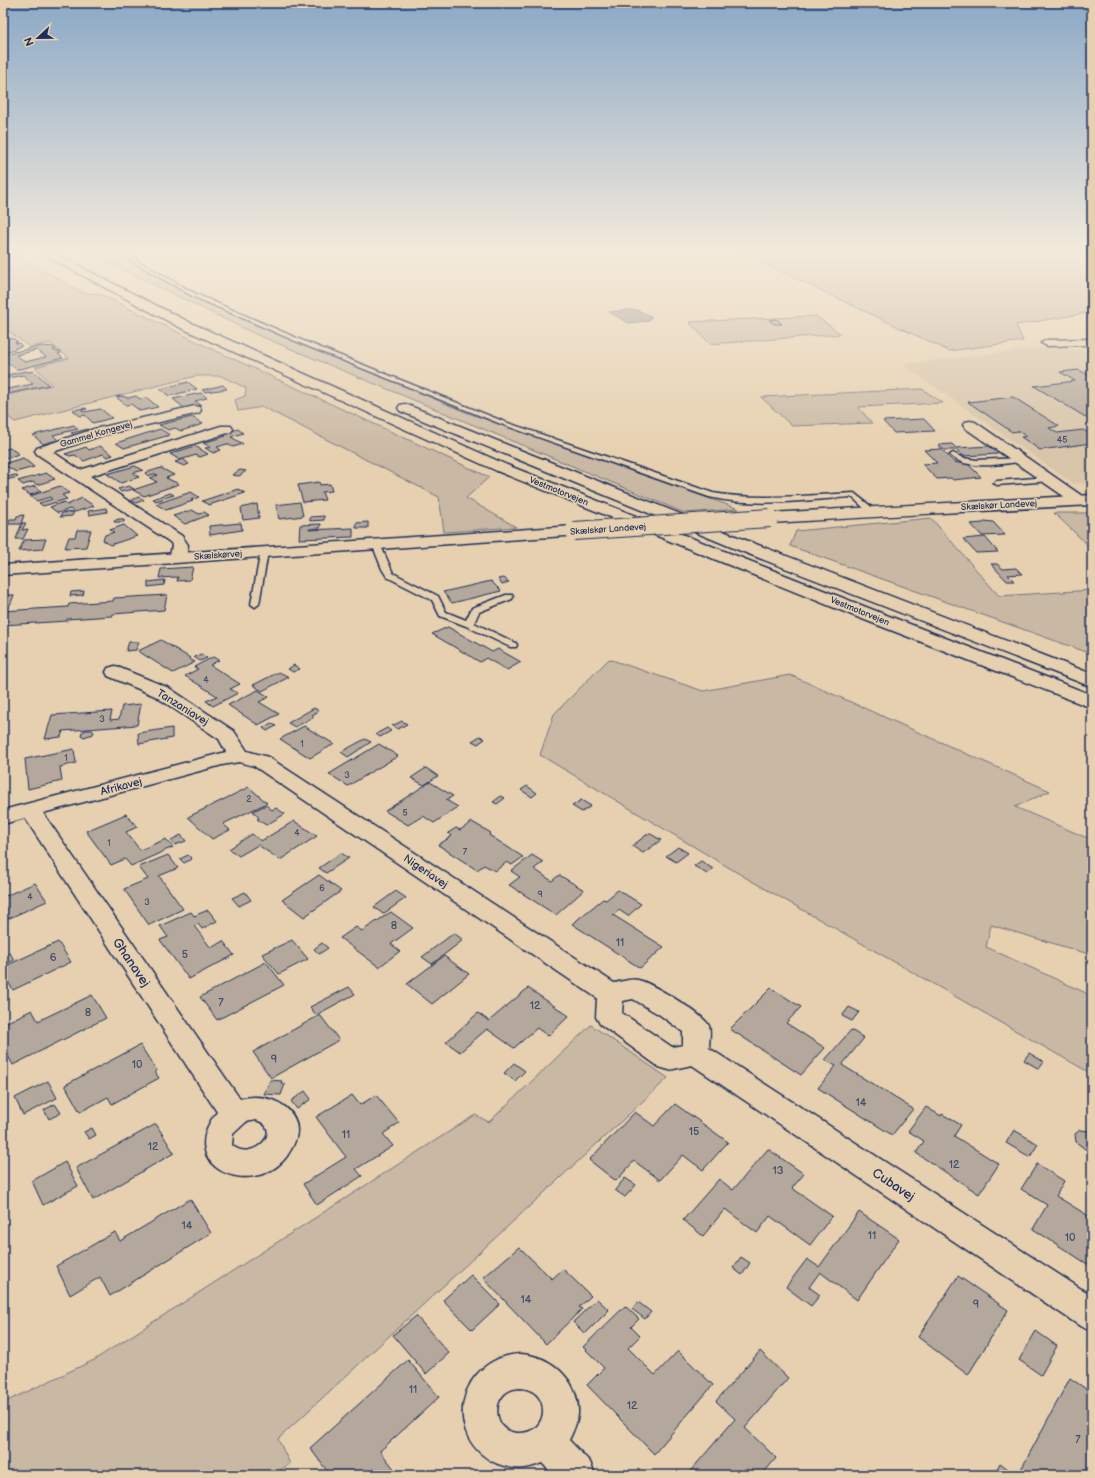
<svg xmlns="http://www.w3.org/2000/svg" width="1095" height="1478" viewBox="0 0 1095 1478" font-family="'Balsamiq Sans',sans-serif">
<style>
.built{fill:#d7c4a9}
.green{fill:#c9b8a3;stroke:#727480}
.water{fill:#a09994;stroke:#6b6f7e}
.building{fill:#b3a89b;stroke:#1b2f5e;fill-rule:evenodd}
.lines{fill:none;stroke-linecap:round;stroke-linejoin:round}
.service-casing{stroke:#1b2f5e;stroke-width:3}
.minor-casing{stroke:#1b2f5e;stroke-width:3}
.tertiary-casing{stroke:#1b2f5e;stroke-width:3}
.motorway-casing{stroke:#1b2f5e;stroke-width:3}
.service{fill:#e6d0af;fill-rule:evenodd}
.minor{fill:#e6d0af;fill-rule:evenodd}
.tertiary{fill:#e6d0af;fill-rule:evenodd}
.motorway{fill:#e6d0af;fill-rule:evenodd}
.tertiary-bridge-casing{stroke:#1b2f5e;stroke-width:20;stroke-linecap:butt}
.tertiary-bridge{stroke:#e6d0af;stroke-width:18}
.labels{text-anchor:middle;stroke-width:3.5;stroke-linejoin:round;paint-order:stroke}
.far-street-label{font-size:9px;fill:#1b2f5e;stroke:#e6d0af}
.number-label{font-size:9px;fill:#414d6d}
.street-label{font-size:11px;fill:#1b2f5e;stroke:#e6d0af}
.near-number-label{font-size:11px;fill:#414d6d}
.near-street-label{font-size:13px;fill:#1b2f5e;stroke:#e6d0af}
</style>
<rect width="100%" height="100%" fill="#e6d0af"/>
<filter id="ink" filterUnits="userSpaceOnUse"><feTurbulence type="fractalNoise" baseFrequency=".025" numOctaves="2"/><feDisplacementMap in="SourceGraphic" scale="8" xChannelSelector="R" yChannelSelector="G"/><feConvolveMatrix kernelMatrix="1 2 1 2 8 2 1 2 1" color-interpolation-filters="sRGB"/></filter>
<g filter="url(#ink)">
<path class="built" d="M1046 347 1092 351V482L1074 484 902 364Z"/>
<path class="green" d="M3 250H6L84 293 100 294 212 349 489 477 466 498 516 527 444 532 439 497 263 407 238 411 235 400 245 396 246 388 221 376H196L15 422 3 413V396L52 385 35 367 69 358 50 343 29 347 3 327Z
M83 250H110L191 295 465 412 739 509 685 513 255 334Z
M735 250H1092V312L1016 325 1023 341 949 351Z
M816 316 841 334 710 344 689 322Z
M922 389 943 403 858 407 872 423 792 426 761 397Z
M1054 513H1092V549Z
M931 518 999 596 1092 590V654L790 546 796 531Z
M609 659 703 691 790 675 1050 791 1015 807 1092 840V955L991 925 986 947 1084 992 1092 998V1074L748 879 540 755 554 714Z
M591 1025 668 1078 278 1439 290 1464 271 1475H3V1403L94 1360 475 1115 489 1122Z"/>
<path class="water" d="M627 310H637L651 316 649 321 628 323 609 312Z"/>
<path class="building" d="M777 319 782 324H774L769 320Z
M3 336 14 339 18 342H15L17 344 19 343 22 346 15 348 16 349 3 352V349H6L3 346Z
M42 346 53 347 56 349 53 350 55 351H58L61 353 58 354 63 358 20 369H16L10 364 7 365 4 362 7 361 3 360V356L7 355 5 354ZM37 350 46 357 25 362 16 355Z
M1079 370 1092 377V421L1034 386 1075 381 1060 372Z
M26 371 28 372 34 371 49 385 3 395V384L8 389 33 384 23 375 3 379V376Z
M188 382 197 389 169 396 160 389Z
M223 385 227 389 205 392 202 390Z
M201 393 207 398 195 401 201 405 184 408 173 399Z
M122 396 128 398 136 396 140 399 147 398 158 407 140 411 131 404 126 405 116 397Z
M1013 397 1059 426 1049 428 1057 433 1083 430 1092 435V443L1040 450 1021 437 1026 436 1018 431 1012 432 968 402Z
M85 408 87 409 82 410 84 412 101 409 112 418 93 423 85 415 80 416 73 410Z
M192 417 203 424 181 431 175 428 168 430 159 425Z
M924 419 935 431 894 433 883 421Z
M74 425 78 429 53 435 58 440 43 444 33 435Z
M88 429 89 430 86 431 88 432 74 435 71 433Z
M160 429 170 435 124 448 116 443Z
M238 429 243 433 231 437 243 444 233 447 227 444 217 447 221 450 213 453 205 448 211 447 203 443 226 436 223 434Z
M952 444 956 448 989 446 998 454 963 456 957 450H944L938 445Z
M100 446 113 455 107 457 103 454 84 461 75 455 70 456 65 454 86 447 89 450Z
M195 446 208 454 200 457 196 455 180 460 170 454Z
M10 448 19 454 3 459V450Z
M941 449 954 462 969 465 981 477 953 480 951 478 937 479 922 464 937 463 924 450Z
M23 458 34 467 16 472 8 467 5 468 3 466V464Z
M183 459 189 464 184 466 175 462Z
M135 466 143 470 133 473 139 477 121 483 107 474Z
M161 468 174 475 166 478 179 484 144 496 133 490 157 482 150 478 158 475 154 474 148 476 145 473Z
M240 470 246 471 239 476 232 475Z
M46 473 55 479 37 485 33 482 23 485 18 481Z
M15 475 18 477 6 480 3 478Z
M319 482 320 485 330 484 332 491 322 492 325 500 303 502 298 485Z
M35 486 41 491 30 495 22 490Z
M60 486 69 493 62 495 67 499 43 506 39 503 52 499 50 497 37 501 30 496Z
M129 486 134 489 121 492 118 489Z
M238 489 245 493 209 505 202 501Z
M191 492 199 497 191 500 193 501 166 510 156 504Z
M170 493 174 495 156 501 153 499Z
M139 497 144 500 136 503 131 500Z
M82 498 94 506 75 512 70 509 58 513 50 507 64 502 67 505Z
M300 502 303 516 279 519 276 505Z
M257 504 259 518 243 520 241 508Z
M106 508 107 512 89 515 88 511Z
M192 510 199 514 204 512 209 515 185 524 173 516Z
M74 512 72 516 60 517 62 513Z
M24 515 21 524H8L10 519H16L17 516Z
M324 516V520L310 521V517Z
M119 519H124V522H114L115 520Z
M984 521 993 522 1005 535 982 536 971 524 983 523Z
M368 522V528H356V523Z
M22 523H26L22 530 28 529 23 539H16Z
M241 523 242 530 210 535 209 526Z
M321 524 320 528 309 529V530L353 528V537L299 539 300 525Z
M124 525 137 536 110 545 103 540 105 535 114 532 110 530Z
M77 530H91L86 547 65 548 69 537H75Z
M985 537 998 552 976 553 963 539Z
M46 539 42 549 19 551 24 540Z
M991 564H997L1003 569 1016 568 1022 574 1008 575 1014 581H1007Z
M193 567 190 580 177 581 178 577 159 578 161 569Z
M504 578 509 582 502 584 498 579Z
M165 580 164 585 148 587V582Z
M491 581 501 591 452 603 443 592Z
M84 591 83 595 70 596 71 592Z
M3 595H14L10 605 7 607H3Z
M167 595 164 610 113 614 112 616 67 619V621L3 625V611L68 607 69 604 113 601 114 598Z
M448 627 492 652 498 649 521 662 507 670 486 658 480 662 432 634Z
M161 640 190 658 189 659 195 662 173 673 138 651Z
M129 642H139L136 650 126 651Z
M201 654 207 658 200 661 194 657Z
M213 657 219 660 210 665 240 684 230 689 238 693 213 706 206 701 217 696 185 676 198 669 194 667Z
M294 665 300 669 293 672 288 669Z
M279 672 289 677 262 691 253 685Z
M258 690 269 697 259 702 279 714 258 725 228 705Z
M141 704 137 725 63 731 61 737 45 739 52 715 112 711 110 720 119 719 122 706Z
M314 708 319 711 312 715 314 717 295 727 288 723Z
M402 721 407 724 398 729 392 726Z
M271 723 276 726 267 731 263 728Z
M304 726 334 744 310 758 280 739Z
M172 728V738L139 744 138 733Z
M387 728 391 731 380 737 376 734Z
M86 730H92L94 732 93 734 84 737 81 735 82 732Z
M480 736 485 739 478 744 472 741Z
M365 739 371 742 348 757 341 752Z
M379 744 398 756 348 786 329 774Z
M74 749 76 763 60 767 62 781 28 789 25 759Z
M426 768 438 776 424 785 411 778Z
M430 782 453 796 446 800 458 807 434 823 423 816 408 825 385 811Z
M527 786 537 793 532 797 521 790Z
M249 787 267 803 223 824 230 830 212 839 188 817Z
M501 796 505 798 497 804 493 802Z
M581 800 591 806 582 812 572 806Z
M266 805 272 810 276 808 285 814 266 825 257 819 259 818 253 811Z
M126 814 137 827 126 832 140 850 166 839 173 847 131 866 125 859 111 865 86 831Z
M294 821 317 836 280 860 258 845 239 856 229 849 252 834 261 841Z
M472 822 491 833 489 835 523 857 512 865 507 862 495 871 484 865 477 870 438 845 452 836 448 833 456 828 460 830Z
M649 833 661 840 643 853 632 846Z
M181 835 186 841 175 845 171 840Z
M678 847 688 853 676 862 666 856Z
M341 853 349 858 326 873 319 868Z
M168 855 178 868 159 876 183 909 149 925 124 889 148 879 139 867Z
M188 855 192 859 184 863 180 859Z
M532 855 543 862 534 869 552 881 559 875 584 890 556 915 509 885 520 877 511 871Z
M701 861 713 869 707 874 694 866Z
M319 875 341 891 304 917 282 900Z
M35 883 47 901 3 921V897Z
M618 890 641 904 628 916 619 910 613 915 664 947 640 968 572 924 603 899 606 900Z
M396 891 406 898 383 914 374 907Z
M245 892 251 900 239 906 232 898Z
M208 910 217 921 202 929 198 924 194 926 211 948 223 941 234 955 189 979 160 940 168 937 160 926 191 912 194 916Z
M391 912 413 928 391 944 400 951 379 967 340 938 356 927 362 931Z
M454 933 463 940 432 964 422 957Z
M292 940 308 959 279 974 262 954Z
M58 942 71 962 13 990 3 973V967Z
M322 943 328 948 319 954 314 949Z
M10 953 14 960 3 965V956Z
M444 956 469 974 432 1004 407 984Z
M266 962 284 985 217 1020 200 997Z
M349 987 355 994 316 1015 310 1007Z
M528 988 569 1016 548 1036 537 1028 514 1048 487 1029 460 1052 446 1042 478 1013 489 1021Z
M771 988 801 1007 786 1023 825 1048 801 1075 730 1029Z
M92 995 106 1018 13 1065 3 1047V1024L32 1010 38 1021Z
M849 1007 859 1012 852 1021 842 1016Z
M320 1015 339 1040 271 1078 253 1052Z
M851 1030 864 1038 842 1065 913 1109 892 1135 818 1088 836 1066 825 1060Z
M140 1045 157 1071 155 1072 159 1078 112 1104 108 1097 80 1112 65 1085Z
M1029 1053 1044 1062 1039 1069 1024 1060Z
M514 1063 525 1071 515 1081 504 1073Z
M270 1080 282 1081 281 1084H285L281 1095 264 1094Z
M48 1081 57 1098 23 1115 15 1098Z
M305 1091 311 1099 297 1109 291 1101Z
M352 1095 360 1105 376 1095 399 1123 383 1134 393 1146 356 1169 362 1176 317 1205 303 1184 346 1157 316 1117Z
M55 1104 61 1113 49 1119 44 1110Z
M675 1104 728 1142 703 1170 683 1155 660 1180 634 1161 616 1181 589 1160 635 1112 654 1126Z
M926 1107 941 1116 942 1114 961 1125 954 1136 999 1164 979 1194 916 1153 924 1141 908 1131Z
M156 1124 174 1153 93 1200 76 1168Z
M92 1128 96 1135 89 1139 84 1132Z
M1014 1130 1038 1144 1030 1157 1006 1143Z
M1080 1130 1089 1131 1092 1133V1150L1085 1149 1076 1142 1075 1134Z
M768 1149 804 1174 792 1188 832 1216 810 1245 770 1216 757 1233 725 1209 703 1236 683 1220 719 1179 733 1190Z
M65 1162 78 1186 43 1205 32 1181Z
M1037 1164 1064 1181 1056 1196 1092 1218V1267L1033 1229 1047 1205 1021 1189Z
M625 1178 636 1185 625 1197 615 1190Z
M190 1199 211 1233 110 1296 100 1277 70 1295 56 1266 115 1232 120 1241Z
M859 1212 899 1239 857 1300 820 1272 809 1287 820 1295 811 1306 786 1287 807 1259 819 1267Z
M519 1247 552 1279 563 1269 591 1296 579 1307 582 1309 546 1344 483 1278Z
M741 1257 750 1263 742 1275 733 1268Z
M471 1275 500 1304 472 1330 443 1300Z
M958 1276 1008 1310 968 1375 918 1337Z
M597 1299 609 1310 585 1334 573 1322Z
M638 1302 651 1312 645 1319 632 1309Z
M625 1306 639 1319 631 1327 640 1336 628 1348 655 1375 678 1351 713 1385 654 1454 587 1385 604 1368 583 1347Z
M416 1316 449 1353 426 1374 393 1335Z
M1036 1331 1057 1346 1041 1375 1019 1360Z
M760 1351 788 1378 745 1428 776 1458 762 1475H687L735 1419 716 1401Z
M408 1360 439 1397 380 1451 399 1475H330L310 1448Z
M1070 1378 1092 1393V1475H1018Z
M1000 1463 1016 1475H994Z"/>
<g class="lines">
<defs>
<path id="service" d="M113 250H118L196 294 306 342 505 422 713 493C760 501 807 495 854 493L873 508 872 510H866L852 497C805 500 756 508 709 497L501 424 302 344 192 296Z
M3 325 7 326 3 329Z
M953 453 963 458 977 460 1019 458 1022 460 1019 462C998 464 967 471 950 455Z
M1047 477H1050V481L997 485 993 483 997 481Z
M373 542H379L380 544 393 573 438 596 446 612 466 620 472 608 506 595H512L513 597 512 599 479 612 474 623 516 643 517 645 516 647H510L466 626 440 616 432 600 387 577 382 569 372 544Z
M261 550H264L268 552 259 604 255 607 251 604Z"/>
<path id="minor" d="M1092 339V345L1047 346 1041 343 1047 340Z
M195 406 199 407 201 410 199 413 103 435 53 452 80 470 221 426H231L233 429 231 432 90 476 182 536 188 545 186 557 184 560 178 562 172 560 170 557 172 545 170 542 37 454 35 451 37 448 94 429Z
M970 421 975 422 1085 498 1087 501 1085 504 1080 505 1075 504 965 428 963 425 965 422Z
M115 666 169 688 234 731 247 751 268 757 614 983C621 982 631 978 638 980 650 982 705 1015 709 1026 711 1032 709 1041 709 1048L1092 1296V1331L1080 1326 692 1065 669 1070 659 1067 600 1024 596 1017 597 998 254 766 239 762 222 765 43 813 240 1099C262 1092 297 1103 297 1131 297 1140 291 1150 287 1156 253 1201 173 1167 217 1112L25 818 3 824V810L226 752 219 739 155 696 108 676 106 672 108 668ZM633 999 660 1015 683 1032V1045L672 1047 622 1013 623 1001ZM256 1120C286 1129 251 1164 232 1145L233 1134 246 1122Z
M520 1354C551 1355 580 1381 578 1414 577 1423 573 1432 569 1440L590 1462 595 1475H553L542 1463C526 1470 514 1470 498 1464 440 1439 458 1357 520 1354ZM520 1388C552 1389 550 1435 518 1433 490 1432 490 1389 520 1388Z"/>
<path id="tertiary" d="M1092 495V505C985 510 877 517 770 523L764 522 762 518 764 514 770 513C877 507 985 501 1092 495Z
M574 526 580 527 582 531 580 535 3 575V565Z"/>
<path id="motorway" d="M35 250H47L187 321 507 465 871 609 1092 695V708L857 617 497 471 179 327Z
M405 404 753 543 1092 674V687L741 551 400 411 398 408 400 405Z"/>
</defs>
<use href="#service" class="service-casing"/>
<use href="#minor" class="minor-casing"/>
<use href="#tertiary" class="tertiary-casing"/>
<use href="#motorway" class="motorway-casing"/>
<use href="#service" class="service"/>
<use href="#minor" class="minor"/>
<use href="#tertiary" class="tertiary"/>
<use href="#motorway" class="motorway"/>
<defs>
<path id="tertiary-bridge" d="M574 531 770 518"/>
</defs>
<use href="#tertiary-bridge" class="tertiary-bridge-casing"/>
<use href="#tertiary-bridge" class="tertiary-bridge"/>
</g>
</g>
<linearGradient id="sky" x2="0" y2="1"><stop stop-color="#8ba9c6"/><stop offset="0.55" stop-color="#f4eadb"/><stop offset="1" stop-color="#f4eadb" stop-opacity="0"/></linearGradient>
<rect width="1095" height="457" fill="url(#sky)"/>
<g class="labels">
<g class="far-street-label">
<text transform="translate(96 434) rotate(-16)" y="3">Gammel Kongevej</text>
<text transform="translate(559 491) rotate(22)" y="3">Vestmotorvejen</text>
<text transform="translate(999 505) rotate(-3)" y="3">Skælskør Landevej</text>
<text transform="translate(608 529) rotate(-4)" y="3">Skælskør Landevej</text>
<text transform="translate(218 555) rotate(-4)" y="3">Skælskørvej</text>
<text transform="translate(860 611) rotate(22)" y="3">Vestmotorvejen</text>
</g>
<g class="number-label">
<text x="1062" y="443">45</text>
<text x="206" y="683">4</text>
<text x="102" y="722">3</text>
<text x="302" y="747">1</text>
<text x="66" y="761">1</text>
<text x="347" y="778">3</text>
<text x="249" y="802">2</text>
<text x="405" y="816">5</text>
<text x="297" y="836">4</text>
<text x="109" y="846">1</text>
<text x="465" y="855">7</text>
<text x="322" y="891">6</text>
<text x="540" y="897">9</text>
<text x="30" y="900">4</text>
<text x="147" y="905">3</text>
</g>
<g class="street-label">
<text transform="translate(183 707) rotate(32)" y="4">Tanzaniavej</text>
<text transform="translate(121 786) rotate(-15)" y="4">Afrikavej</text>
<text transform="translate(426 871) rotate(34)" y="4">Nigeriavej</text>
</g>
<g class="near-number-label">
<text x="394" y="929">8</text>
<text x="620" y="946">11</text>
<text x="185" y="958">5</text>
<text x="53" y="961">6</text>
<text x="221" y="1006">7</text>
<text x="535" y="1009">12</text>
<text x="88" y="1016">8</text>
<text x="274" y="1063">9</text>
<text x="137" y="1068">10</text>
<text x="861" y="1106">14</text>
<text x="694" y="1135">15</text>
<text x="346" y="1138">11</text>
<text x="153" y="1150">12</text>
<text x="954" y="1168">12</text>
<text x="778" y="1174">13</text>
<text x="187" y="1229">14</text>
<text x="872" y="1239">11</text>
<text x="1070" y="1241">10</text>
<text x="526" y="1303">14</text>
<text x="976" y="1308">9</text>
<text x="413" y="1393">11</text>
<text x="632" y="1409">12</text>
<text x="1078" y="1443">7</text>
</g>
<g class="near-street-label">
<text transform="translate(132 962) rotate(56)" y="5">Ghanavej</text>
<text transform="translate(894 1184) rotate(34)" y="5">Cubavej</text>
</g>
</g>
<rect width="1095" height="1478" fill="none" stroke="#e6d0af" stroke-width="16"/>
<rect x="8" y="8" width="1079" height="1462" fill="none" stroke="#1b2f5e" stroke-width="1.5" filter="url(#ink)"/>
<g transform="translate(38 38) rotate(248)" stroke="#e6d0af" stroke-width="3" paint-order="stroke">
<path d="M0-3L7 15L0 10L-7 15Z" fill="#1b2f5e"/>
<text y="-6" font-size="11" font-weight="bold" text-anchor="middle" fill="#1b2f5e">N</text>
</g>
</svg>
